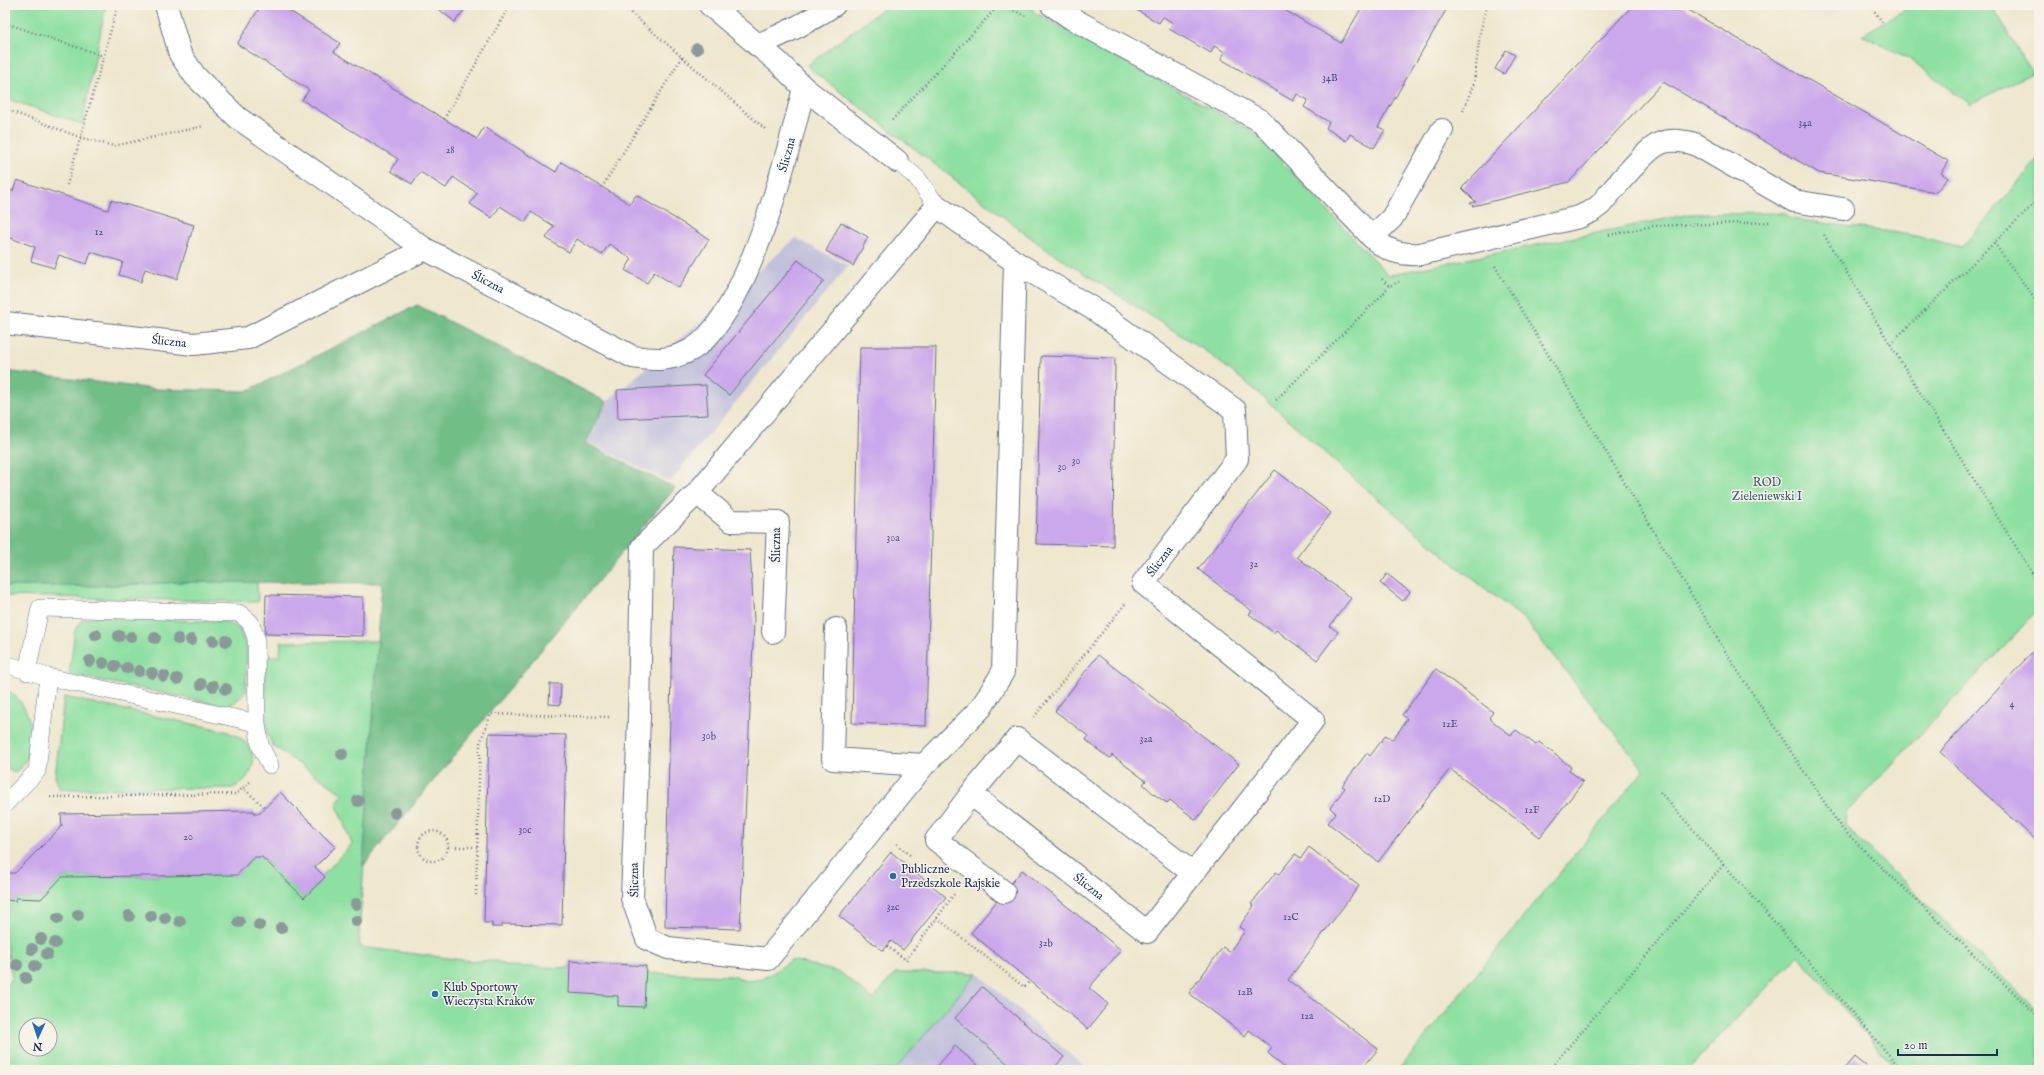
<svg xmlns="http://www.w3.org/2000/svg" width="2044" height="1075" viewBox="0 0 2044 1075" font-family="'IM FELL English',serif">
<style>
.industrial{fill:#c2c1dc}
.green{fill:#8de0a1;stroke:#548880;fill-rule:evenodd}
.forest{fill:#72be87;stroke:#467672}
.building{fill:#cba7eb}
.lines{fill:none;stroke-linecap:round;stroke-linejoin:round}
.service-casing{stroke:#656f85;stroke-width:18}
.minor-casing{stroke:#656f85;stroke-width:24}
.path{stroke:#656f85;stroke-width:2.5;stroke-dasharray:1 3;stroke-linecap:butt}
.service{stroke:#fff;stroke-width:17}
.minor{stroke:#fff;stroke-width:22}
.tree{fill:#8a9a99}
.poi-dot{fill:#1f6fb2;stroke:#f7f3e8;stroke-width:1.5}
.labels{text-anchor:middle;stroke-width:3;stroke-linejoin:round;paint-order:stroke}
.number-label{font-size:10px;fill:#474d81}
.street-label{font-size:12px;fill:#1b2f5e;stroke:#f7f3e8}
.park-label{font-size:12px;fill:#385b6f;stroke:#f7f3e8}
.poi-label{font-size:12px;fill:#1b2f5e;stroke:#f7f3e8;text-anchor:start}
</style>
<rect width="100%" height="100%" fill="#f7f3e8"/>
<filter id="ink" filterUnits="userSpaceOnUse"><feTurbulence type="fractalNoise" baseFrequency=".025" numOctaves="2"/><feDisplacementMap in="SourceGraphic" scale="8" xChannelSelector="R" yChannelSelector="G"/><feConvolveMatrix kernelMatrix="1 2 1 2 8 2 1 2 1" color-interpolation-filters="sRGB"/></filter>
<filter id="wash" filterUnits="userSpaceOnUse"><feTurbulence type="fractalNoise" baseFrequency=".012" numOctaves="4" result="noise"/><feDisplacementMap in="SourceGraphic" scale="16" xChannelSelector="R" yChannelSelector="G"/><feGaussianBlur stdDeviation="0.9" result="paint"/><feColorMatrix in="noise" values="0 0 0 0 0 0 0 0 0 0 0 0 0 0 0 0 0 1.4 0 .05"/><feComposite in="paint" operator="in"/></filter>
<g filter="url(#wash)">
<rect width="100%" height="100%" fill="#eee7cd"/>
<path class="industrial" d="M796 238 848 266 670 482 588 442 609 400Z
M977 973 1075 1059 1088 1070H895Z"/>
<path class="green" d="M5 5H106L82 124 5 98Z
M888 5H1029L1034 12 1254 132 1388 275 1690 214 1786 213 1791 219 1907 234 1962 247 2039 158V609L1846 813 1845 826 2039 1012V1070H1897L1798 955 1687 1070H1398L1644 770 1524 619 1454 564 1344 470 1254 389 1207 352 1043 247 809 68V64Z
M1913 5H1992L2032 73 1970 104 1910 59 1862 35Z
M184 582H257L258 602 5 596V586H94Z
M95 617 227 622 239 629 247 647 246 692 234 703 226 706 69 674 75 630 82 620Z
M379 641 359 936 360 947 471 961H496L508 966 570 968V961L646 966V973L732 976 752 981 768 976 792 960 841 973 873 1000 895 973H977L895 1070H5V986L12 979 5 935V900L16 901V898H41L62 877 237 875 254 857H262L304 898 325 877 323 875 352 844 336 804 343 794 273 746 266 732 265 656H280L281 642ZM26 1025H50V1049H26Z
M5 689C10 692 16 696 20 701 35 722 38 756 15 772L5 767Z
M64 697 226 731C231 734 236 735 240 738 262 754 254 778 233 788L60 789 55 777Z"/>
<path class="forest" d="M417 305 607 402 586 443 675 488 363 866 382 583 184 582 94 586H5V371L154 389 247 391Z"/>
<g id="blocks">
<path class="building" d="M261 5H280L340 43 334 52 477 139 484 127 556 172 561 162 630 204 636 195 709 239 679 288 654 272 647 283 625 270 632 259 609 244 602 255 577 239 569 252 558 246 546 238 554 226 531 212 525 222 500 206 492 218 470 204 477 193 453 177 446 188 420 172 412 184 391 171 398 159 302 100 309 90 237 44Z
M433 5H468L455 22Z
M1128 5H1276L1341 43 1362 7 1368 11 1372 5H1449L1378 127 1385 130 1374 148 1350 134 1346 141 1326 128 1329 122 1304 107 1308 100 1297 94 1293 101 1221 59 1225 52 1214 46 1211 53 1169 29 1173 23 1163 17 1159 23Z
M1633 5H1680L1948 161 1941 173 1948 178 1936 192 1819 173 1663 82 1569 182 1473 206 1470 203 1476 202 1462 188Z
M1506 50 1515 55 1504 74 1495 69Z
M17 180 108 210 111 200 194 225 177 279 145 269 141 282 129 278 119 275 123 262 91 252 87 264 59 255 54 268 31 261 35 247 5 236V188L13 191Z
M841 222 868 237 853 266 826 251Z
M798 260 824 281 729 395 703 375Z
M860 347H936L926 726 852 723Z
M1041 356 1115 358 1113 546 1036 544Z
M706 385 708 415 618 419 617 390Z
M1275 470 1331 513 1297 557 1351 598 1330 626 1338 632 1317 660 1276 630 1274 633 1249 614 1252 611 1198 569Z
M674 547 750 550 754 621 740 929 665 927Z
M1387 574 1410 592 1403 601 1380 583Z
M266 595 363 597V636L265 634Z
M2035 649 2039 653V843L1940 752Z
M1098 655 1239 764 1196 820 1170 800 1167 803 1155 795 1143 784 1146 781 1112 755 1110 758 1098 750 1086 740 1088 736 1055 711Z
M1436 669 1493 712 1489 718 1501 728 1511 735 1516 730 1536 745 1539 742 1571 767 1569 770 1583 782 1540 837 1450 769 1378 862 1328 823 1336 813 1330 808 1345 788 1342 786 1367 753 1370 756 1386 735 1392 740 1399 731 1407 719 1402 715Z
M550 684H561L560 705 549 704Z
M489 733 566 735 562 925 502 924V927H492V923H484Z
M280 792 335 847 315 867 325 877 304 898 262 857H254L237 875 62 877 41 899 16 898V901L5 900V873H15L62 826 61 814 254 811V813H260Z
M1309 847 1359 886 1288 980 1378 1049 1361 1070H1287L1268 1053 1272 1048 1249 1030 1245 1036 1189 993 1223 947 1229 952 1245 931 1239 927 1254 906 1251 904 1276 872 1279 874 1295 854 1301 858Z
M891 852 946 897 903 950 891 941 883 951 839 916Z
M1022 870 1121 950 1089 988 1108 1004 1088 1029 971 933Z
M570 961 646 966 644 1007 618 1006V996L569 993Z
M982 987 1064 1057 1052 1070H1015L955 1018Z
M955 1046 983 1070H934Z
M1855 1057 1871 1070H1844Z"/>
</g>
</g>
<g filter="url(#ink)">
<use href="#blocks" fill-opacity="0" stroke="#656f85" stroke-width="1"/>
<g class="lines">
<defs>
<path id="service" d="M897 161 918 179 937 206
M5 664 48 677 257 723
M27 672 40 608 239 613 250 622 256 638 257 723 260 745 270 765
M5 804 37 771 48 677"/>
<g id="minor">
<path id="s1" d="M166 5 180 54 195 76 238 118 425 249 633 357C655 360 669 361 689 351 747 321 789 149 804 88"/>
<path d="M710 5 778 62 804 88 897 161"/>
<path d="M1052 5 1071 18 1261 121 1372 237 1392 218 1442 130"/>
<path d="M757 45C785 34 809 22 834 5"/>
<path d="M937 206 1015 262 1003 672 981 708 924 765 768 959 668 948 647 939 632 898 639 718 642 547 697 493Z"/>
<path d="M1372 237C1386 251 1400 255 1420 254L1579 217 1592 211 1600 205C1612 191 1646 148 1661 143 1672 139 1684 141 1695 144L1794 201 1843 209"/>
<path id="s2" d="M5 323 194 344 248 338 425 249"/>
<path d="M697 493 731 521 778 522 773 632"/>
<path d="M836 629 833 759 924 765"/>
<path d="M971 794 1017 739 1193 873"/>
<path id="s3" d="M1004 892 936 840 971 794 1147 932 1313 720 1143 583 1237 459 1235 410 1095 310 1015 262"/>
</g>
</defs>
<use href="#service" class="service-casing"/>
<use href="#minor" class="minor-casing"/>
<path class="path" d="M622 5 765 129
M1003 5 1025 16
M1870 5 1882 22
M5 23 103 56
M5 109 82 138 114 146 204 126
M1463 111 1474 83 1480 33 1487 5
M444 119 510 5
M892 120 999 5
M604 184 682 57
M67 185 118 5
M1609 235 1653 226 1771 222
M1824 235 1890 344 2039 584
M1994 243 2039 305
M1495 266 1733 664 1842 829 2039 1017
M1382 279 1389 286 1399 282
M1890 344 2039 199
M1276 400 1383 294 1389 286
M1034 717 1125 604
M250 782 243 788 266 808
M1660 792 1764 910 1902 1070
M50 797 236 794 243 788
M418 846a15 15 0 1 1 30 0a15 15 0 1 1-30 0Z
M897 844 911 856
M448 847H478
M476 895 480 743 491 714 610 717
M937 918 1024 987 1030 981
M887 946 906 960 955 893
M1549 1070 1724 864"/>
<use href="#service" class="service"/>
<use href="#minor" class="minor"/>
</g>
<g class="tree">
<circle cx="697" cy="49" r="6"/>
<circle cx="96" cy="635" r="6"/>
<circle cx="119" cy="636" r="6"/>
<circle cx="131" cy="637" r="6"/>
<circle cx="155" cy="638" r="6"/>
<circle cx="178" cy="639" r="6"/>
<circle cx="191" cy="640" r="6"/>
<circle cx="213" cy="641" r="6"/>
<circle cx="226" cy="641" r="6"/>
<circle cx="90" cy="661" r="6"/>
<circle cx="103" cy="663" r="6"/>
<circle cx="115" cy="666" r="6"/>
<circle cx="127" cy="668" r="6"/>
<circle cx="139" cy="671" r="6"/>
<circle cx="152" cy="673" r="6"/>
<circle cx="164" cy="676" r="6"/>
<circle cx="177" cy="679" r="6"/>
<circle cx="201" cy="684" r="6"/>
<circle cx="213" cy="686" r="6"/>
<circle cx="226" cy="689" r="6"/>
<circle cx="342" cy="754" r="6"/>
<circle cx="358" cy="801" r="6"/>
<circle cx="395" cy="813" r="6"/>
<circle cx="356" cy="904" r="6"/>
<circle cx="78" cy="915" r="6"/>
<circle cx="129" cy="916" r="6"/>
<circle cx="151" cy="916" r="6"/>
<circle cx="58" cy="918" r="6"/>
<circle cx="165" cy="918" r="6"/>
<circle cx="180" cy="921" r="6"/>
<circle cx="356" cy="921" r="6"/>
<circle cx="239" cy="922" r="6"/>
<circle cx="259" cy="925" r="6"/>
<circle cx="281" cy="928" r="6"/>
<circle cx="41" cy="939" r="6"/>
<circle cx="55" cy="943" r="6"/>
<circle cx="32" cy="949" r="6"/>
<circle cx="47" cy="954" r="6"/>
<circle cx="17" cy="965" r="6"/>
<circle cx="35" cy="966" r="6"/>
<circle cx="26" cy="978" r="6"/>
</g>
</g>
<g class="poi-dot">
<circle cx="893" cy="876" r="4"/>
<circle cx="435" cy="994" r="4"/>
</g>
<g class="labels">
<g class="number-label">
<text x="1330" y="81">34B</text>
<text x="1805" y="126">34a</text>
<text x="450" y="153">28</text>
<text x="99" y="235">12</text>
<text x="1076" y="464">30</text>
<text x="1062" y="470">30</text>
<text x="893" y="541">30a</text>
<text x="1254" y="567">32</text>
<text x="2012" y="707">4</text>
<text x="1450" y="727">12E</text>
<text x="709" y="739">30b</text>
<text x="1146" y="742">32a</text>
<text x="1382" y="802">12D</text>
<text x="1532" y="813">12F</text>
<text x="525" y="833">30c</text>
<text x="188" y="840">20</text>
<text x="893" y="910">32c</text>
<text x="1291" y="920">12C</text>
<text x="1046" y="946">32b</text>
<text x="1245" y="995">12B</text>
<text x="1307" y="1019">12a</text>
</g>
<g class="street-label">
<text dy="4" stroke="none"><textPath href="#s1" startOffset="881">Śliczna</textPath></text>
<text dy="4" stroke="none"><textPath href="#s1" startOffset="437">Śliczna</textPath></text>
<text dy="4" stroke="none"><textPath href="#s2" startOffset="165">Śliczna</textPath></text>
<text transform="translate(776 545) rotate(-90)" y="4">Śliczna</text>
<text dy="4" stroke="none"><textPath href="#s3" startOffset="882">Śliczna</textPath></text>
<text transform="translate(634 880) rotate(-91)" y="4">Śliczna</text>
<text dy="4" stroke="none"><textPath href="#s3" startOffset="293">Śliczna</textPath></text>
</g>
<g class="park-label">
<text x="1767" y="486">ROD<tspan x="1767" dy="14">Zieleniewski I</tspan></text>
</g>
<g class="poi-label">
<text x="901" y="873">Publiczne<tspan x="901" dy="14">Przedszkole Rajskie</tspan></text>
<text x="443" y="991">Klub Sportowy<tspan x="443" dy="14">Wieczysta Kraków</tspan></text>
</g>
</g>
<rect width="2044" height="1075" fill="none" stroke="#f7f3e8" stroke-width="20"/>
<g transform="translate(38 1037) rotate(183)"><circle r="19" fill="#f7f3e8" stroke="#9fa5b1"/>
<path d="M0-3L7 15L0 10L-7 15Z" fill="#1f6fb2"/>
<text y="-6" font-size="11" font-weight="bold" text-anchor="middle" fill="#1b2f5e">N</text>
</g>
<path d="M1898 1049v6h99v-6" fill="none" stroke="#1b2f5e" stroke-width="2"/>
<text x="1904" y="1049" font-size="12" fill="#1b2f5e" stroke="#f7f3e8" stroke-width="3" paint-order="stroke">20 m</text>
</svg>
